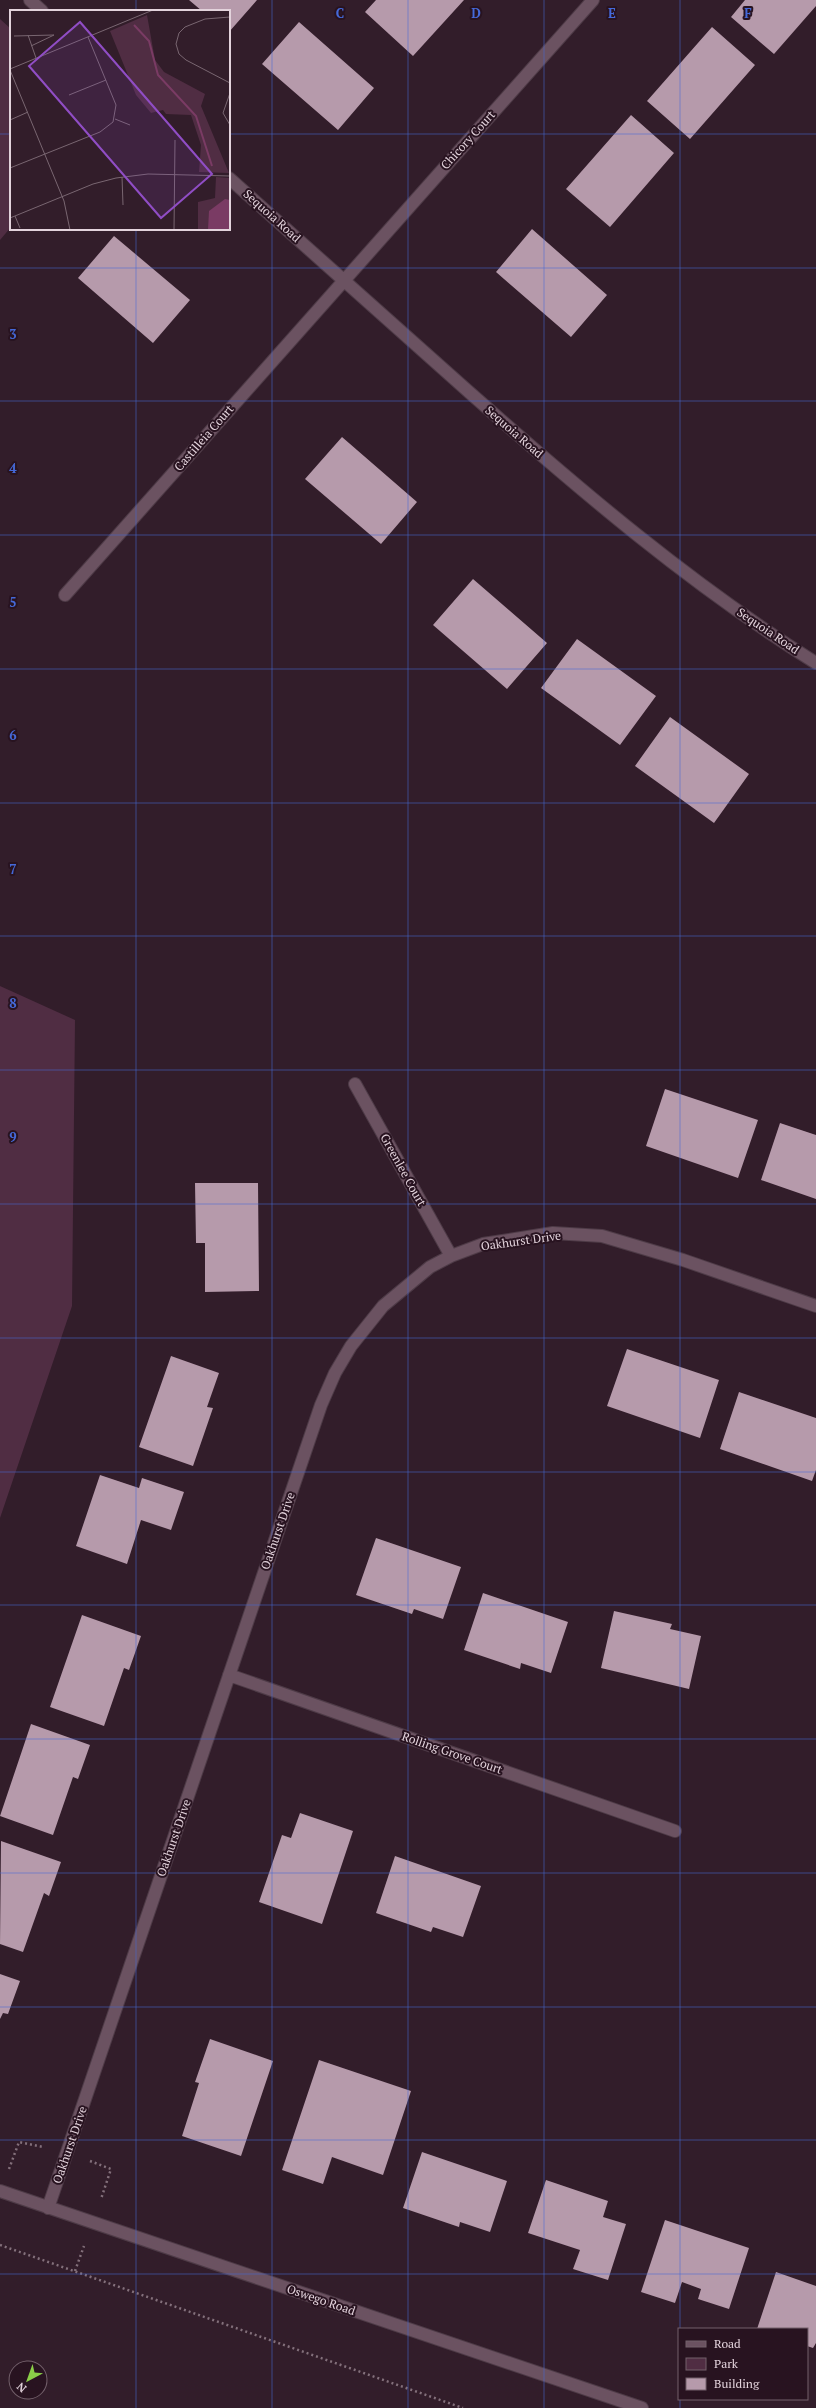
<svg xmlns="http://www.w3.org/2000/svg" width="816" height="2408" viewBox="0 0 816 2408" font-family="'PT Serif',serif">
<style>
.green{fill:#502d43}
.building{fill:#b69aab}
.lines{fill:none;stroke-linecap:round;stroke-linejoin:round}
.street-casing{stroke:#4e3b47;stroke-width:14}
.path{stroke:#83707b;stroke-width:2.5;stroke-dasharray:2 3;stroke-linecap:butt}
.street{stroke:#6b5261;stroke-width:12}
.grid{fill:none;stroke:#4569d9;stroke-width:1;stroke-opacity:0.55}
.labels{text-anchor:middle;stroke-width:4;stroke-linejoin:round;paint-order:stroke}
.street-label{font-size:12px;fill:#e3d3dc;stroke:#281320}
.inset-river{fill:none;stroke:#7a3b64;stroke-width:2}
.inset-road{fill:none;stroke:#796671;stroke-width:1}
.view{fill:#904dc5;fill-opacity:0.15;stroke:#904dc5;stroke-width:2}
.inset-edge{fill:none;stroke:#e3d3dc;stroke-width:2}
.grid-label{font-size:13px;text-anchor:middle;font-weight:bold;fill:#4569d9;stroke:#281320;stroke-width:4;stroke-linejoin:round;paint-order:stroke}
</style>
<rect width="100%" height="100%" fill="#321d2a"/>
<path class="green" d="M0 19 11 29V227L0 240Z
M0 986 75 1020 72 1306 0 1518Z"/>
<path class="building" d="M189 0H257L229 32V11H202Z
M376 0H464L413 56 365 12Z
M745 0H816V6L774 54 731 17Z
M299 22 374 88 338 130 262 64Z
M712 27 755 65 690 139 647 101Z
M631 115 674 153 610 227 566 189Z
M532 229 607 295 571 337 496 272Z
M114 236 190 300 153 343 78 278Z
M342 437 417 502 381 544 305 479Z
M473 579 547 643 507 689 433 625Z
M577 639 656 696 620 745 541 688Z
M670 717 749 774 714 823 635 766Z
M665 1089 758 1120 738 1178 646 1146Z
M780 1123 816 1135V1199L761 1180Z
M195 1183H258L259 1291 205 1292V1243H196Z
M627 1349 719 1380 700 1438 607 1406Z
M171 1356 219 1373 207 1407 213 1408 193 1466 139 1447Z
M739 1392 816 1418V1470L812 1481 720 1449Z
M100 1475 139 1488 142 1478 184 1492 171 1530 141 1520 127 1564 76 1546Z
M376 1538 461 1567 443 1619 414 1609 412 1614 356 1595Z
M483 1593 568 1622 551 1673 521 1663 520 1669 464 1650Z
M614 1611 672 1624 670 1629 701 1636 689 1689 601 1668Z
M82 1615 141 1636 129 1670 124 1668 104 1726 50 1707Z
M31 1724 90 1745 78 1779 73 1777 53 1835 0 1816Z
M300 1813 353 1831 322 1924 259 1902 282 1835 291 1838Z
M1 1841 61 1862 49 1896 44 1893 23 1952 0 1944Z
M395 1856 481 1886 463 1937 433 1927 431 1932 376 1913Z
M0 1974 20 1981 8 2014 3 2013 0 2019Z
M210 2039 273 2061 241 2156 182 2136 199 2083 195 2082Z
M319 2060 411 2091 383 2175 332 2157 323 2184 282 2170Z
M422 2152 507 2181 490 2232 460 2222 459 2227 403 2208Z
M546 2180 608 2201 603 2217 626 2224 608 2280 573 2269 580 2250 528 2233Z
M665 2220 749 2248 729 2309 698 2299 701 2289 682 2282 675 2303 641 2292Z
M776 2272 816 2286V2343L813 2348 807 2346V2329H757Z"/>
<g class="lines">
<defs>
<path id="street" d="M30 0 42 11
M229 178C309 250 389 321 469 392 580 490 691 585 816 663
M65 595 593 0
M355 1084 451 1256
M229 1675 675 1831
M0 2191 642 2408
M48 2208 321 1405 335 1373 351 1346 383 1306 430 1267 451 1256 483 1244 553 1233 602 1236 683 1260 816 1306"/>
</defs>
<use href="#street" class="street-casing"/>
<path class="path" d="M90 2161 111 2169 101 2199
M9 2169 19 2142 43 2147
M0 2245 463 2408
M75 2271 84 2246"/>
<use href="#street" class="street"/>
</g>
<path class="grid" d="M136 0V11M272 0V2408M408 0V2408M544 0V2408M680 0V2329M0 134H11M229 134H816M136 229V2408M0 268H816M0 401H816M0 535H816M0 669H816M0 803H816M0 936H816M0 1070H816M0 1204H816M0 1338H816M0 1472H816M0 1605H816M0 1739H816M0 1873H816M0 2007H816M0 2140H816M0 2274H816M680 2399V2408"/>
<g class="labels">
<g class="street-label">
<text transform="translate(468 140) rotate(-48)" y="4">Chicory Court</text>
<text transform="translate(272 216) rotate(42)" y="4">Sequoia Road</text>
<text transform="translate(514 432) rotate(41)" y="4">Sequoia Road</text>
<text transform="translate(204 438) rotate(-49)" y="4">Castilleia Court</text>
<text transform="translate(768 631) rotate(34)" y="4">Sequoia Road</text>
<text transform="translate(403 1170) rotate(61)" y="4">Greenlee Court</text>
<text transform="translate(521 1241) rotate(-8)" y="4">Oakhurst Drive</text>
<text transform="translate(278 1531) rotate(-71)" y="4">Oakhurst Drive</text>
<text transform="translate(452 1753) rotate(19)" y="4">Rolling Grove Court</text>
<text transform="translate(174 1838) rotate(-71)" y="4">Oakhurst Drive</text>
<text transform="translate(70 2145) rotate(-71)" y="4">Oakhurst Drive</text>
<text transform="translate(321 2300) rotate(19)" y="4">Oswego Road</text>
</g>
</g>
<g transform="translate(10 10)">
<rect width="220" height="220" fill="#321d2a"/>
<path d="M137 5 145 50 154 62 195 84 191 96 219 163 189 162 191 135 181 105 156 104 153 100 141 103 126 85 100 21ZM206 167 220 168V220H188V192L205 188Z" fill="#502d43"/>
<path d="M215 189 220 190V220H198L199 201Z" fill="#7a3b64"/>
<path class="inset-river" d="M124 15 139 31 148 65 186 106 202 156"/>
<path class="inset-road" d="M220 7 195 9 175 17 169 23 166 34 169 44 176 50 220 73M18 25 26 48M4 26 44 25 21 36M0 59 143 0M0 60 54 191 60 220M220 83 213 103 220 115M59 85 96 70M105 109 120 115M0 110 18 102M0 158 90 122 103 112 106 95 78 27M112 167 113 195M5 206 10 218M0 208 83 174 106 168 138 164 220 166M164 220 165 130"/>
<path class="view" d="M70 12 202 164 151 208 19 56Z"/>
<rect width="220" height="220" class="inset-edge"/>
</g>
<g class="grid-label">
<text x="340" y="18">C</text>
<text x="476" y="18">D</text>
<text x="612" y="18">E</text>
<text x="748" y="18">F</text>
<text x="13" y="339">3</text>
<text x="13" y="473">4</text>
<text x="13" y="607">5</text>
<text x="13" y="740">6</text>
<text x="13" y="874">7</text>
<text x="13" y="1008">8</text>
<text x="13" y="1142">9</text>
</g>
<rect x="678" y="2328" width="130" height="72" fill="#281320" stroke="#73606b"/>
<rect x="686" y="2341" width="20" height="6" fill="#6b5261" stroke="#73606b"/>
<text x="714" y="2348" font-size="12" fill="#e3d3dc">Road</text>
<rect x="686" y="2358" width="20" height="12" fill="#502d43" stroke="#73606b"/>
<text x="714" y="2368" font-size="12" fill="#e3d3dc">Park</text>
<rect x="686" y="2378" width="20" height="12" fill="#b69aab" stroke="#73606b"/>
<text x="714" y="2388" font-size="12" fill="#e3d3dc">Building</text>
<g transform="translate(28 2380) rotate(221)"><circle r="19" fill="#281320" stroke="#73606b"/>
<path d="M0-3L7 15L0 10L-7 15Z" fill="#8ace48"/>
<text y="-6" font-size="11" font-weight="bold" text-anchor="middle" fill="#e3d3dc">N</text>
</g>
</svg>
